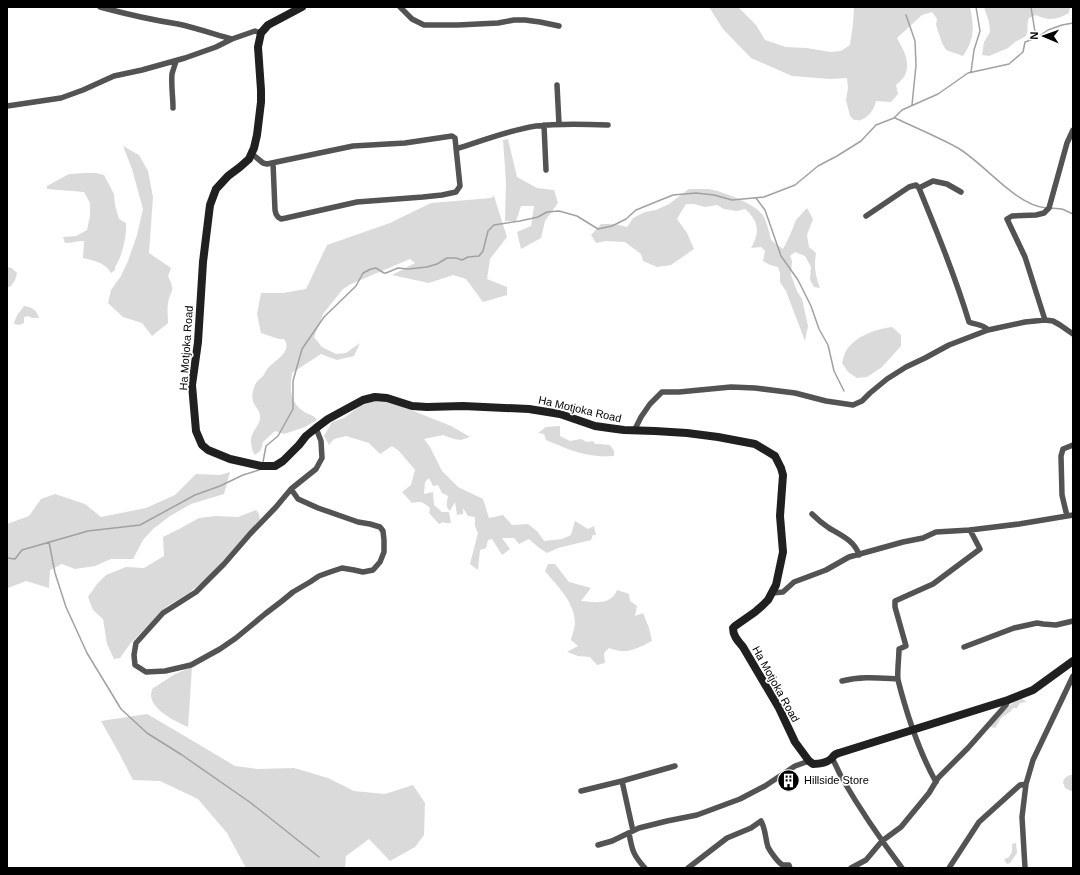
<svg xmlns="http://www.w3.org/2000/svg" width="1080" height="875" viewBox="0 0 1080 875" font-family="Arial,sans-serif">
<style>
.green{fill:#dadada}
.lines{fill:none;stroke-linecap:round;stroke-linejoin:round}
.stream{stroke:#a1a1a1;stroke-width:1.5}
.street{stroke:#535353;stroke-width:5.5}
.secondary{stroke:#202020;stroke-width:8}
.labels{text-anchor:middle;stroke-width:3.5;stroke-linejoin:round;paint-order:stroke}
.street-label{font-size:11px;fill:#000;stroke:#fff}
.poi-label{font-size:11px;fill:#000;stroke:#fff;text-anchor:start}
</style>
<rect width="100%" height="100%" fill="#fff"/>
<path class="green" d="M709 7H738L756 25 765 40 786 47 807 48 830 52 841 51 850 45 853 24 854 7H970C974 26 975 39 963 56L946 50 942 43 936 25 937 19 932 12 922 15 897 38C903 49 911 62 905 75 903 79 899 82 896 85L898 94 891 102 876 101C875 108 869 117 861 120 859 121 857 120 854 120L850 116 846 100 848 88 847 78 830 79 792 76 751 58 723 29Z
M984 7H1070L1069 13C1057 20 1048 21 1036 15L1029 18C1026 25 1029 29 1026 36L1015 42 1008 48 989 56 982 55 984 42 990 32 989 22Z
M508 139 517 177 537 188 554 190 558 203 545 221 541 238 521 249 517 232 531 226 534 206H521L516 221H505L506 182 503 140Z
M123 146 139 155 148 171 153 197 149 253 171 268 168 276C176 293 171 288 168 303 167 309 168 317 168 323L152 336 142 323 123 317 108 303 111 290 121 276 128 261 137 235 143 209 132 169Z
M86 173H96L104 175 114 194 115 205 119 219 126 223C127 236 122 257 115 267V270L111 273C105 262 94 261 83 258L84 241C77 241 72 243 65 243L63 237 76 236 87 230 90 216V203L84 192 47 189V186L69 174Z
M689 189C695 189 702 189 708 189 722 191 753 203 762 214 766 219 770 234 771 240L783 249 790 235 796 220 807 208 813 219 807 235 809 247 816 253C814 267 815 274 820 288L814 287 810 280 811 267 805 256 795 252 790 256 792 261 791 275 797 291 802 299 808 326 805 341 786 291 780 282V273L778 267 770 265 763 261 765 251 761 247 751 248C760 233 759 221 745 209L737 211 724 209 717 205 705 207 694 204H686L677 219 687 233 694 249 671 265 657 267 643 261 641 254 625 242 606 241 596 243 591 235 601 224H615L627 227 633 218 645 212 656 210 669 204Z
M494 196 507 237 490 259 487 279 507 287V295L483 302 466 279 453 275 429 283 392 275 415 263 410 259 351 284 343 289 323 314 314 337 322 347 336 354 346 353 360 343 354 356 337 360 321 354 292 373C290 388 289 401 303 411 308 415 313 414 317 420L305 427 284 434 275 431 263 442 261 450 255 455C252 451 252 448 251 443 250 430 261 427 260 415 259 409 254 406 253 401 251 396 254 387 256 383 258 380 261 378 263 376 265 373 266 370 268 368 275 360 293 352 284 339H279L261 333 257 314 261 293H283L306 289 327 245 390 223 431 203 491 198Z
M7 267 12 268 17 273C16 279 13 286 7 288Z
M24 306C33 308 36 309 39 318H32L28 316 24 317V323L19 325 14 324C16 315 19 313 24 306Z
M892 327 901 335V346L882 367 867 377 857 378 848 372 842 363C843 360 844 354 846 351 855 336 876 329 892 327Z
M376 400 391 402 451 426 470 437 461 440 454 439 443 435 424 439 430 447 442 471 458 487 483 499 489 518 503 515 512 525 528 524 537 531 544 541 562 539 571 535 575 521 588 529 594 526 596 535H593L591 540 558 548 547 553 538 547 529 539 519 544 514 538H502L510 549 502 555 492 539 488 540 486 548 480 550 478 570 470 564 478 533 475 526V517L468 516 463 508V514L457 515 455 502 450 511C445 507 447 502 448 496L442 493 438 485 433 486 429 478 425 482 424 494 433 492 434 505 442 512H449L451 523H445L443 522 439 524 429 513 430 508C423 502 421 501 412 503L402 492 411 485 415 470 399 451 392 446 380 454 369 443 346 436 334 439 329 445 324 436 332 422 344 418 361 405Z
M560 426V436L570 441 581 439 587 442 593 441 595 444H599L610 445 614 451V456C608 456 603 457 598 456 580 455 563 447 546 440L544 434 538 433 546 427Z
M230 472 224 494 191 504 170 516 153 529 143 540 133 559H111L95 566 75 569 62 564 50 570 49 588 26 581 8 588 7 587V524L29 516 41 499 55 494 85 504 101 517 146 508 175 495 196 474 220 475Z
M256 510 259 514 260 520 207 578 189 593 166 607 130 644 120 658 114 659 107 644 103 619 93 610 88 597 97 584 106 575 126 567 144 568 164 556 163 537 181 528 199 518 216 516 238 517Z
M548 564H555L569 582 591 588 581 601C594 602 611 606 617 590L629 594 630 601 637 606 635 616 643 613 649 628 652 641C636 649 627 655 609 648L604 653 605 663 597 665 590 657 578 656 567 652 578 646 571 640C572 635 575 628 575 622 574 601 557 586 545 571Z
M192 667 188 727C177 722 151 710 151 695 151 693 152 691 152 689L175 674Z
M1021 698 1027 702 1020 703 1017 708H1013L1011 711 1001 718 995 728 991 727V725C1000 714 1008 705 1021 698Z
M147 714 166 725 235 766 257 769 294 768 328 778 354 791 385 794 413 785 425 803 424 835 415 847 390 861 369 839 346 856 345 868H246L227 833 198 799 160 781 133 780 119 753 101 721Z
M1070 775H1073V791H1071L1065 788 1063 782 1065 778Z
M1016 843 1017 853 1010 863 1007 864 1004 860 1006 858H1008L1012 852V844Z"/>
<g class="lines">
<path class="stream" d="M1031 7 1036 38
M906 15 915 41 916 65 912 105
M971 72 974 50 980 31 976 7
M895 118C916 128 938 137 958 148 985 164 1015 205 1046 208
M756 198 765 210 781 256 798 280 811 306 819 329 828 345 834 371 844 391
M1050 208 1062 209 1073 214
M263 462 266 446 278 436 293 409V381L302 349 324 317 356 286 363 273 371 269 376 268 384 273H386L398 268 408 269 427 267 437 264 447 258H456L462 260 468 257 479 256 483 251 488 231 494 225 520 221 538 217 547 212 559 211 577 216 598 229 612 226 626 219 636 210 673 195 696 193 714 195 732 200 764 197 795 185 818 166 837 156 861 141 876 125 894 118 902 110 938 94 968 73 1009 64 1023 52 1025 42 1036 38 1048 30 1062 25 1073 23
M49 542 55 573 66 607 87 653 121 709 147 733 182 755 251 803 319 857
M7 558 15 559 22 550 88 531 140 525 195 495 220 486 243 475 259 470"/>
<path class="street" d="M100 7C126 14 152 20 178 24 196 28 214 34 232 39
M400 7 412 19 424 25H458L498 23 514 20H525L540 22 559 26
M557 85 559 124
M7 106 14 105 61 98 83 90 114 76 142 70 185 58 216 47 232 39 255 31 261 33
M173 108C173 97 171 85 172 74 173 70 175 65 176 61
M544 125 546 170
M456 149C482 141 509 130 536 126 560 123 584 124 608 125
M252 154 263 163 267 164 353 146 405 143 452 136 455 138 460 186 456 192 442 195 423 197 357 202 286 218 281 219 278 217 276 214 275 210 273 163
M919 188 933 181 947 184 961 192
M866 216 909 187 916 185 919 188C937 232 955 276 969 322 976 325 983 324 988 330
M1045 320 1025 257 1007 219 1012 216 1036 215 1044 213 1049 208 1067 143 1073 130
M634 431 641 417 650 404 662 392H679L731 387 755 388 795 393 826 401 853 405 862 401 870 393 887 379 906 367 925 358 949 345 988 330 1025 322 1045 320 1053 321 1060 325 1073 334
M291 489 298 499 318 508 358 522 370 524 380 527 383 531 384 540V552L380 562 373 570 363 572 354 570 342 568 330 572 319 576 310 582 293 592 282 601 265 614 236 638 220 649 191 665 165 671 146 672 135 665 134 655 136 643 163 613 196 592 224 564 250 534 276 507 291 489 316 469 322 458 321 441 316 428
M812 514C817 519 823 524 829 528 841 535 855 541 859 555
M1067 516 1062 495 1061 456 1063 449 1073 445
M772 593 783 592 794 582 826 570 849 557 903 542 923 538 936 532 970 530 1019 524 1073 515
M964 647 1014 628 1037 623 1043 624 1056 625 1073 621
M842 681C861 676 879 678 898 679
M832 758C836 765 839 773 843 780 861 811 881 840 902 868
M622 781 675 766
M936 782C918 750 907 715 898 680 897 673 899 657 899 649L906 646 895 607V601L933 584 980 549 970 530
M581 791 622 781 633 831
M629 833C632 850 633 855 645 868
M598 845 612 841 639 828 667 821 697 815 740 799 765 786 795 766 809 761
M688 868 727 838 751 828 761 821C766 830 765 838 768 847 770 851 778 863 783 865 783 865 788 865 789 865L790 868
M851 868 866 860 882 841 901 827 929 793 938 778 968 748 1006 705 1008 700
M949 868 979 822 1020 785 1026 784
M1025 868 1022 817 1026 784 1033 760 1073 676"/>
<path class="secondary" d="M302 7 268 25 261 33 258 47 261 90V102L257 135 254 148 249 159 240 167 228 176 216 189 210 205 203 262 198 342 192 385 196 431 202 445 208 450 230 459 261 466H275L283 461 299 445 306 436 316 428 328 419 363 400 375 397 387 398 412 406 427 407 463 406 529 409 560 414 595 426 609 428 624 430 655 431 687 433 718 437 755 444 775 456 781 468 783 475 780 516 783 552 776 585 768 600 763 605 755 612 735 626 733 628C733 636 738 641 743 647L779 708 795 742 809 761 813 764C819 764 826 763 831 759 834 756 834 754 839 753L1008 700 1033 690 1073 661"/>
</g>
<defs>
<symbol id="building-disc" viewBox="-11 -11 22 22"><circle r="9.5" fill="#000" stroke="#fff"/><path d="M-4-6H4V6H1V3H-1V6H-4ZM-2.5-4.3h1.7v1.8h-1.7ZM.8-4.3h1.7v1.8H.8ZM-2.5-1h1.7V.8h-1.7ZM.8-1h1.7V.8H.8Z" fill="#fff"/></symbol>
</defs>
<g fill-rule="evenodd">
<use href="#building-disc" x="776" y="768" width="25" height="25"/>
</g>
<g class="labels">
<g class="street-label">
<text transform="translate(186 348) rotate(-86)" y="4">Ha Motjoka Road</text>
<text transform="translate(580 409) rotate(13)" y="4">Ha Motjoka Road</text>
<text transform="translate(776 684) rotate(61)" y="4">Ha Motjoka Road</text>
</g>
<g class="poi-label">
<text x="804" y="784">Hillside Store</text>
</g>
</g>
<rect width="1080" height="875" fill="none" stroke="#000000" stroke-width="16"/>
<g transform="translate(1044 36) rotate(272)" stroke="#ffffff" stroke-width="3" paint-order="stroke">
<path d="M0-3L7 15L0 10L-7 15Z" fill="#000000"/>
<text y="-6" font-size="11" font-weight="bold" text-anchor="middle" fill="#000000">N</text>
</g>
</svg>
